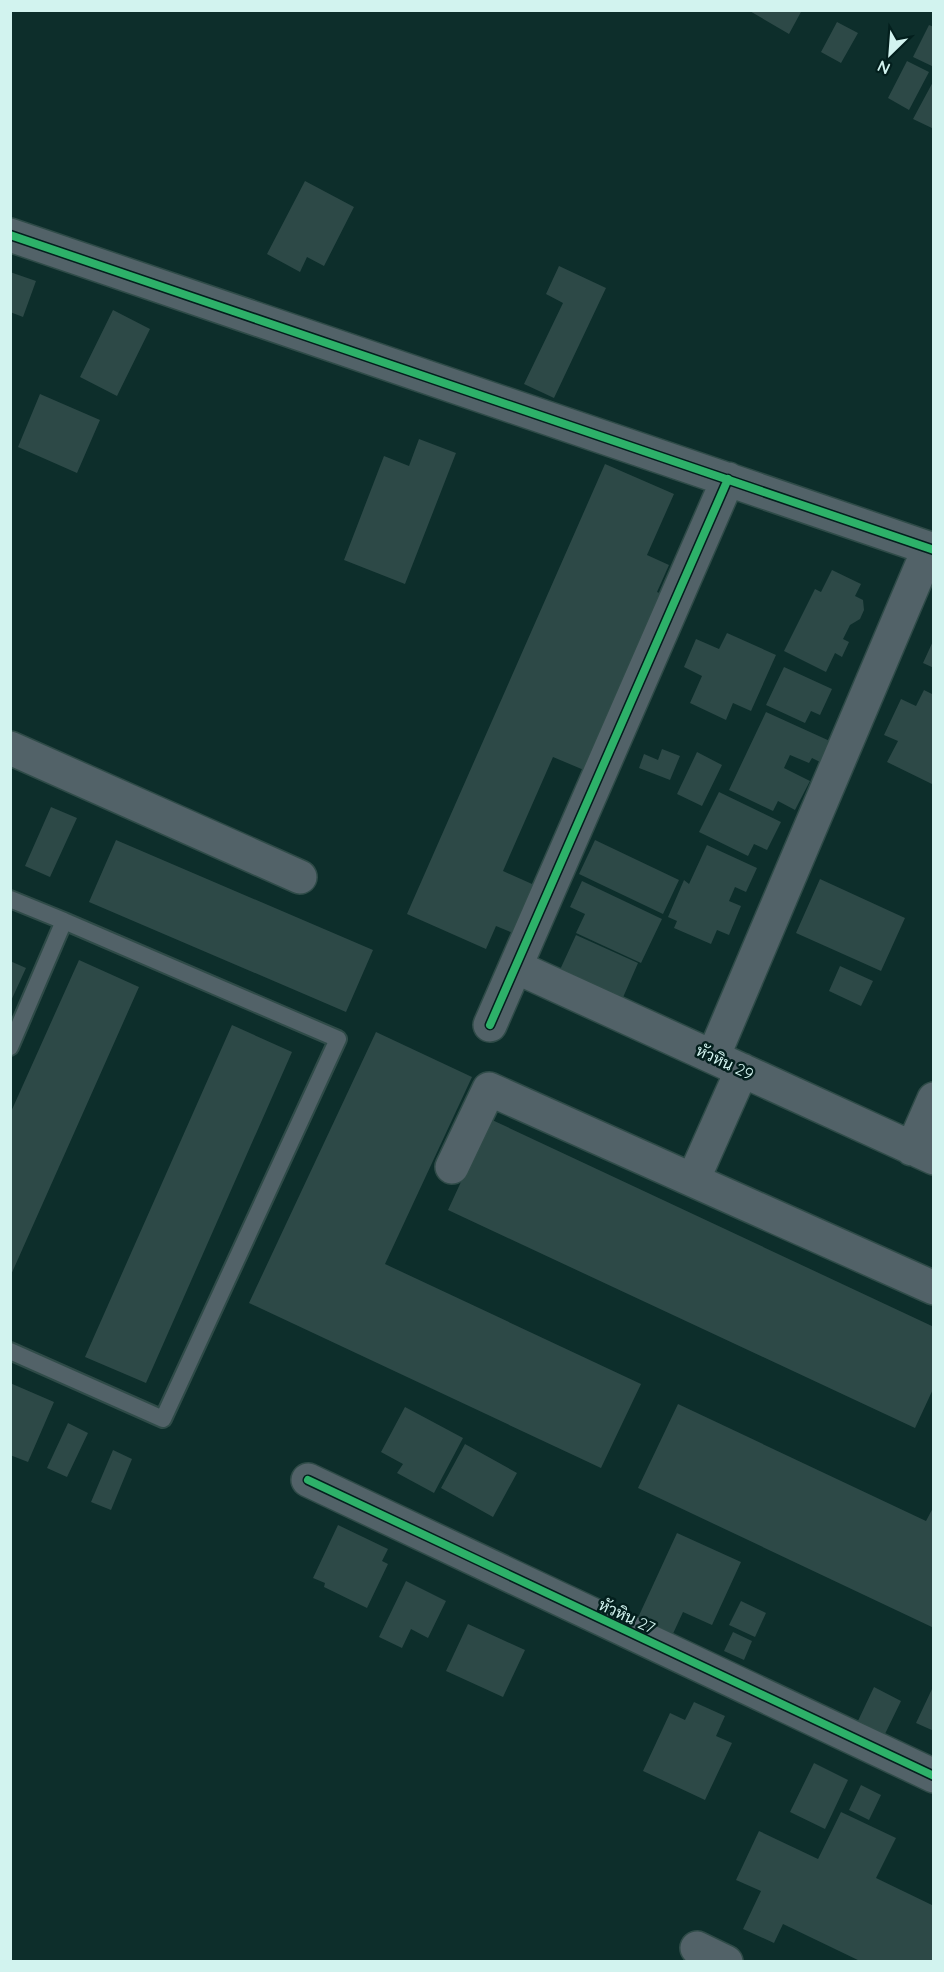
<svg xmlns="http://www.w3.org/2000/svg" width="944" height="1972" viewBox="0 0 944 1972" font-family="Quicksand,Sarabun,sans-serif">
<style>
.building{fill:#2d4947}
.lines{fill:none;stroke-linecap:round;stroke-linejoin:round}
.service-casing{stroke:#2f4b48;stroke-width:20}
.minor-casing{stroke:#2f4b48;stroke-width:36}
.service{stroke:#526268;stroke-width:16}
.minor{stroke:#526268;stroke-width:33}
.cycleway-casing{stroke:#031f1d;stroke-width:11}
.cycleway{stroke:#2db169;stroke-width:8}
.labels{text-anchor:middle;stroke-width:5;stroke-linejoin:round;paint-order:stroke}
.street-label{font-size:16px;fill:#d2f3ef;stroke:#031f1d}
</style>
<rect width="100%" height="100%" fill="#0d2e2b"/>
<path class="building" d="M748 10H802L789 34Z
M837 22 858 33 841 63 821 52Z
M929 25 934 27V67L913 57Z
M907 61 929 72 909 110 888 98Z
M934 80V129L913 119Z
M305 181 354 207 324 266 307 257 300 272 267 254Z
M559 266 606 288 554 398 524 384 563 303 546 294Z
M10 272 36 281 23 317 10 312Z
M113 310 150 329 117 396 80 377Z
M40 394 100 420 77 473 18 447Z
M419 439 456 453 405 584 344 560 384 456 409 466Z
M605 464 674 494 647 555 669 565 657 592 669 597 591 773 553 757 503 871 541 888 520 936 496 926 486 949 407 914Z
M832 570 861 584 855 596 863 600 864 610 860 619 850 625 843 639 849 642 842 657 835 653 826 672 784 651 815 589 821 592Z
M727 633 776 655 751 711 733 703 726 720 690 703 702 676 684 667 696 639 719 649Z
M934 639V668L923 663Z
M784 667 832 689 820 715 811 711 805 723 766 705Z
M924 690 934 695V785L887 762 898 741 884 735 901 699 916 706Z
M766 712 832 742 822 763 812 758 809 763 790 755 784 768 810 781 795 810 778 801 773 811 729 790Z
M662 749 680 756 670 780 639 768 644 754 658 760Z
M697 752 722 765 702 806 677 794Z
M719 792 781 822 767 850 754 844 748 856 699 832Z
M51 807 77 818 50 877 25 866Z
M116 840 373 950 346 1012 89 902Z
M595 840 679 880 663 914 579 874Z
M707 845 757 868 746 892 735 887 729 901 741 906 729 935 717 930 711 944 674 928 677 921 668 917 684 880 689 884Z
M820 879 905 918 881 971 796 933Z
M582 881 662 919 641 963 576 933 585 914 570 907Z
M576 935 638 963 621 1002 558 974Z
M79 960 139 987 10 1277V1114Z
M10 961 26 968 10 1003Z
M840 966 873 981 861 1006 829 991Z
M232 1025 292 1052 146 1383 85 1357Z
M376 1032 472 1077 385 1264 641 1384 601 1468 249 1303Z
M490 1119 934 1327V1387L915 1428 448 1210Z
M10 1383 54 1402 28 1462 10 1455Z
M678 1404 926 1521 934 1506V1628L638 1488Z
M405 1407 463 1438 434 1493 397 1473 403 1464 381 1452Z
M68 1423 88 1433 67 1477 47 1468Z
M465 1444 517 1473 493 1517 441 1488Z
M113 1450 132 1459 111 1510 91 1502Z
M338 1525 388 1549 382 1561 388 1564 367 1608 324 1587 325 1583 313 1578Z
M677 1533 741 1562 712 1625 683 1612 671 1638 636 1622Z
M406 1581 446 1601 428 1638 411 1629 402 1648 379 1637Z
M741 1601 766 1613 755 1637 729 1625Z
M468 1624 525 1650 503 1697 446 1671Z
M733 1632 752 1641 744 1660 724 1651Z
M874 1687 901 1701 883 1738 856 1725Z
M932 1689 934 1690V1731L916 1723Z
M694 1702 725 1716 716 1736 732 1743 705 1800 643 1771 670 1713 685 1720Z
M814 1763 848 1780 825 1829 790 1812Z
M861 1785 881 1795 869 1820 849 1810Z
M841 1812 896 1838 876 1878 934 1906 933 1962H862L783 1924 774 1943 743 1929 761 1891 736 1880 759 1831 818 1859Z"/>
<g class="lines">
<defs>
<path id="service" d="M10 899 64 921 10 1047
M10 1351 163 1419 338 1039 64 921"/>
<path id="minor" d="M10 235 934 550
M10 748 300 877
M516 967 934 1158
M490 1025 728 479
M713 1057 929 548
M912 1149 934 1099
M452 1167 489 1089 934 1288
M693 1180 742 1070
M308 1480 934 1776
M697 1948 726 1962"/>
</defs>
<use href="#service" class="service-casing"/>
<use href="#minor" class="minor-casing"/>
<use href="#service" class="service"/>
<use href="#minor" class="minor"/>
<defs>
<path id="cycleway" d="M10 235 934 550
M490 1025 728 479
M308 1480 934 1776"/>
</defs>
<use href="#cycleway" class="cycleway-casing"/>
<use href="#cycleway" class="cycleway"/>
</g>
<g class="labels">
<g class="street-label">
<text transform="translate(725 1062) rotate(25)" y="6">หัวหิน 29</text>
<text transform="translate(627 1616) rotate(25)" y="6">หัวหิน 27</text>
</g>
</g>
<rect width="944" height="1972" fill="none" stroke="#d2f3ef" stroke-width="24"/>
<g transform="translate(890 54) rotate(205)" stroke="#031f1d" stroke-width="4.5" paint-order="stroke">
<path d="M0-4.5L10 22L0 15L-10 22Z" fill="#d2f3ef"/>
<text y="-9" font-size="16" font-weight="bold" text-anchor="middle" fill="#d2f3ef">N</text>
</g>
</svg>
